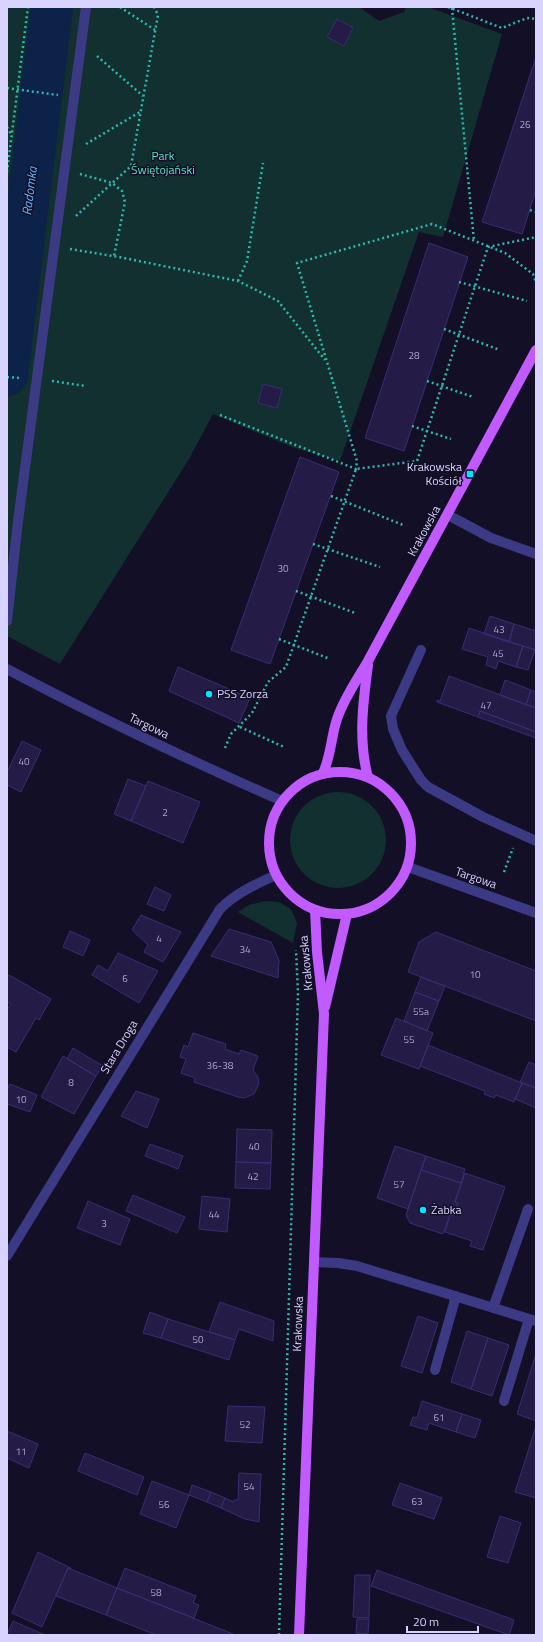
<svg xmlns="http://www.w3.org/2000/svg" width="543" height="1642" viewBox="0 0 543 1642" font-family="'Titillium Web',sans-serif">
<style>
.green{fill:#12302f}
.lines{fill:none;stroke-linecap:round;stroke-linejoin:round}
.river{stroke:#0c2248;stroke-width:42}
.building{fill:#241b47;stroke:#3b2d73}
.path{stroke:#2fb8b0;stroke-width:2.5;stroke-dasharray:2 3;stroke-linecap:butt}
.minor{stroke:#3d3a85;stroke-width:10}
.major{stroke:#c25bff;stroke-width:10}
.poi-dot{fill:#00e5ff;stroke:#130f26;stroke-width:1.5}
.labels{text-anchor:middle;stroke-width:3;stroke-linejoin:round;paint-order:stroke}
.number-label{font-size:10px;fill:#aca6d1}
.park-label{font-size:12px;fill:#5fe0c0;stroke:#130f26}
.poi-label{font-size:12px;fill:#d9d4ff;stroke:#130f26;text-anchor:start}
.street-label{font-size:12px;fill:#d9d4ff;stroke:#130f26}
.water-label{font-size:13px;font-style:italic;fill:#62b6ff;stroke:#130f26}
</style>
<rect width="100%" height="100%" fill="#130f26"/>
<path class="green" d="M7 7H359L379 21 404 12 406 7H428L502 34 443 237 419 232 340 461 292 447 213 414 189 459 60 664 7 636Z
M290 840a48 48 0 1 1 96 0a48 48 0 1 1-96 0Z
M265 901 279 902 291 909 297 923 293 943 238 912 249 905Z"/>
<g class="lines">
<path class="river" d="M7 375 52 7"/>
</g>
<path class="building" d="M337 19 353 28 344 46 327 37Z
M536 57V190L522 234 482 222Z
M429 243 468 257 404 451 365 438Z
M263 384 282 389 277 408 258 403Z
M300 457 339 472 270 664 231 650Z
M490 616 514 624 509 642 484 634Z
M514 624 536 631V650L509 642Z
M469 628 523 646 516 667 498 661 496 669 486 665 488 657 462 649Z
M523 646 535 650 528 670 516 667Z
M178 667 250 698 239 723 169 691Z
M449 676 536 708V732L480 711 478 717 437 702V700L440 701Z
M505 680 531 690 526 705 500 695Z
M531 690 536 692V708L526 705Z
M480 711 536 732V738L478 717Z
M22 741 41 750 21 792 7 785V772Z
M128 779 146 786 131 821 114 814Z
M148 781 200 802 183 843 131 821Z
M155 887 171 895 164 911 147 904Z
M141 915 181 932 163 962 144 952 148 945 132 930Z
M229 929 271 942 279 960 278 978 211 956Z
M70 931 90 940 83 956 63 947Z
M436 932 536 971V1021L408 972 419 942Z
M118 953 158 971 139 1003 92 975 98 965 108 971Z
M9 975 51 999 39 1020 36 1018 16 1052 7 1047V1010L11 1004 7 1002V978Z
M421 977 445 986 439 1001 415 992Z
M415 992 439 1001 427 1031 404 1021Z
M396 1018 433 1033 419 1069 381 1055Z
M193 1033 226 1044 225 1049 239 1054 241 1050 258 1056 253 1070 258 1077 259 1084 254 1094 244 1098 238 1097 194 1082 195 1078 181 1073 186 1059 180 1057 184 1045 188 1047Z
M428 1045 522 1083 514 1102 496 1095 494 1098 484 1094 485 1091 420 1066Z
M73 1048 103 1066 96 1076 67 1059Z
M63 1056 96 1076 74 1114 41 1097Z
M529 1062 536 1065V1088L520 1082Z
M522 1083 536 1088V1108L515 1099Z
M10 1084 37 1095 30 1112 7 1104V1090Z
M136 1091 159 1099 147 1128 121 1116Z
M237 1129 272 1130 271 1163 236 1162Z
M150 1144 183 1156 178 1169 145 1156Z
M395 1146 426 1156 408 1209 377 1198Z
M426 1156 465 1169 461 1183 421 1170Z
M236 1162 271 1163 270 1189 235 1188Z
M421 1170 461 1183 455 1202 458 1203 453 1216 450 1215 443 1234 410 1223 406 1215Z
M465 1173 505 1187 483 1250 470 1246 472 1241 445 1232 450 1215 453 1216 458 1203 455 1202Z
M133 1195 185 1217 177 1233 126 1211Z
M202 1196 230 1199 227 1232 199 1229Z
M88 1201 130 1219 120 1245 77 1228Z
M220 1302 274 1321 273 1341 239 1329 235 1340 209 1332Z
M150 1312 168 1319 161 1338 143 1333Z
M418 1316 438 1323 422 1373 401 1366Z
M168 1319 235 1340 229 1360 161 1338Z
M467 1331 488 1338 471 1389 451 1382Z
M488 1338 509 1345 492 1396 471 1389Z
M536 1354V1421L517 1414Z
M422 1401 462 1414 456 1432 429 1423 427 1430 410 1425 413 1417 417 1418Z
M228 1406 265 1407 262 1443 225 1441Z
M462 1414 481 1420 475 1438 456 1432Z
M536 1426V1498L515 1492Z
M7 1431 38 1444 29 1468 7 1458Z
M85 1453 144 1477 137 1495 78 1471Z
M239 1473 261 1474 259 1522 245 1519 221 1508 225 1498 234 1502V1500H238Z
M152 1481 189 1495 176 1528 140 1514Z
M400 1483 442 1498 434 1519 392 1505Z
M192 1485 211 1492 207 1502 189 1495Z
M211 1492 225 1498 221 1508 207 1502Z
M500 1516 521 1523 508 1563 487 1557Z
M38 1552 71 1568V1569L68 1568 42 1627 12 1613Z
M68 1568 117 1588 106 1615 56 1596Z
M125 1568 196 1596 193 1603 199 1605 194 1618 117 1588Z
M377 1570 514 1620 509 1635 371 1586Z
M355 1575H370L369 1618 353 1617Z
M117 1588 233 1634V1635H156L106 1615Z
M357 1619H369L368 1634 356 1633Z
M13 1621 45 1635H7Z"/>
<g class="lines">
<path class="path" d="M120 7 155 30
M448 7 502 28 527 18 536 19
M452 8 474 241
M97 56 143 96
M7 88 58 95
M7 127 11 134
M86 144 140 112
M7 172 28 7
M80 174 112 183 122 191 125 202 114 256
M530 210 536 212
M76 216 131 166 158 15 154 7
M70 249 119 257 238 281 278 301 325 360
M238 281 247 261 263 163
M459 282 527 301
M444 329 500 350
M7 377 20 378
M52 381 86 386
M427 381 473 397
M220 415 356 469 357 461 297 263 432 224 505 253 533 274 536 282
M412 426 451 439
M331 496 403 525
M313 544 380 567
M296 591 355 613
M279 639 330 659
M240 727 284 747
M225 748 231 734 252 713 268 682 286 667 356 469 417 461 488 247 536 237
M504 872 513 848
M279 1635 298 993 296 950"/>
<path class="minor" d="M448 515 491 538 536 554
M7 621 18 521 86 7
M421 650 391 716 393 729 402 750 421 780 428 787 483 817 536 841
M7 669C97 717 189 760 282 801
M408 867 536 913
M7 1256 220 909C236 893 256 884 276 875
M314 1262 338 1263 357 1266 536 1321
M493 1308 528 1209
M435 1370 456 1296
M504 1401 529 1319"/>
<path class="major" d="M269 843a71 71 0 1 1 142 0a71 71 0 1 1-142 0Z
M323 773C331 756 331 737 337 719 344 698 357 680 368 661L536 350
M368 777C358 741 363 702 368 665
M325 1007 347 914
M299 1635 324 1014 317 952 315 910"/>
</g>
<g class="poi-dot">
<rect x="466" y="470" width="8" height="8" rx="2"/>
<circle cx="209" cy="694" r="4"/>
<circle cx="423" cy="1210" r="4"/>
</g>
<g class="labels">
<g class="number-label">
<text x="525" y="128">26</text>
<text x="414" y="359">28</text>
<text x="283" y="572">30</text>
<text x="499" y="633">43</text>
<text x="498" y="657">45</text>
<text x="486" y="709">47</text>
<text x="24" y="765">40</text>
<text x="165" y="816">2</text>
<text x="159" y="942">4</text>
<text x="245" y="953">34</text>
<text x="475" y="978">10</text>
<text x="125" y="982">6</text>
<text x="421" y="1015">55a</text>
<text x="409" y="1043">55</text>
<text x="220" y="1069">36-38</text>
<text x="71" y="1086">8</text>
<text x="21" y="1103">10</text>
<text x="254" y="1150">40</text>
<text x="253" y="1180">42</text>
<text x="399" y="1188">57</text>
<text x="214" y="1218">44</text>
<text x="104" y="1227">3</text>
<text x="198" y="1343">50</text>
<text x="439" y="1421">61</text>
<text x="245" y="1428">52</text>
<text x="21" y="1455">11</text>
<text x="249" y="1490">54</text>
<text x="417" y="1505">63</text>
<text x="164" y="1508">56</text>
<text x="156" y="1596">58</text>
</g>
<g class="park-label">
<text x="163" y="160">Park<tspan x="163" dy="14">Świętojański</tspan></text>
</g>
<g class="poi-label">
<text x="462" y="471" text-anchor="end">Krakowska<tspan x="462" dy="14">Kościół</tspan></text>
<text x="217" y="698">PSS Zorza</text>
<text x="431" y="1214">Żabka</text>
</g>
<g class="street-label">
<text transform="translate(424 531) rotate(-62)" y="4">Krakowska</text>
<text transform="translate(149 726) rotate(26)" y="4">Targowa</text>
<text transform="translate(476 878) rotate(19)" y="4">Targowa</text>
<text transform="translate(306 963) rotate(-95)" y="4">Krakowska</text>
<text transform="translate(119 1047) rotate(-59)" y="4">Stara Droga</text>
<text transform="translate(298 1324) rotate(-88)" y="4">Krakowska</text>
</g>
<g class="water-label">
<text transform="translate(29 191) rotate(-83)" y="5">Radomka</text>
</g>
</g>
<rect width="543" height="1642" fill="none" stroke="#d9d4ff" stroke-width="16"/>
<path d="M407 1626v6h71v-6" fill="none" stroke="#d9d4ff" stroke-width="2"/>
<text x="413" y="1626" font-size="12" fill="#d9d4ff" stroke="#130f26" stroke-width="3" paint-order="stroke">20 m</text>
</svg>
